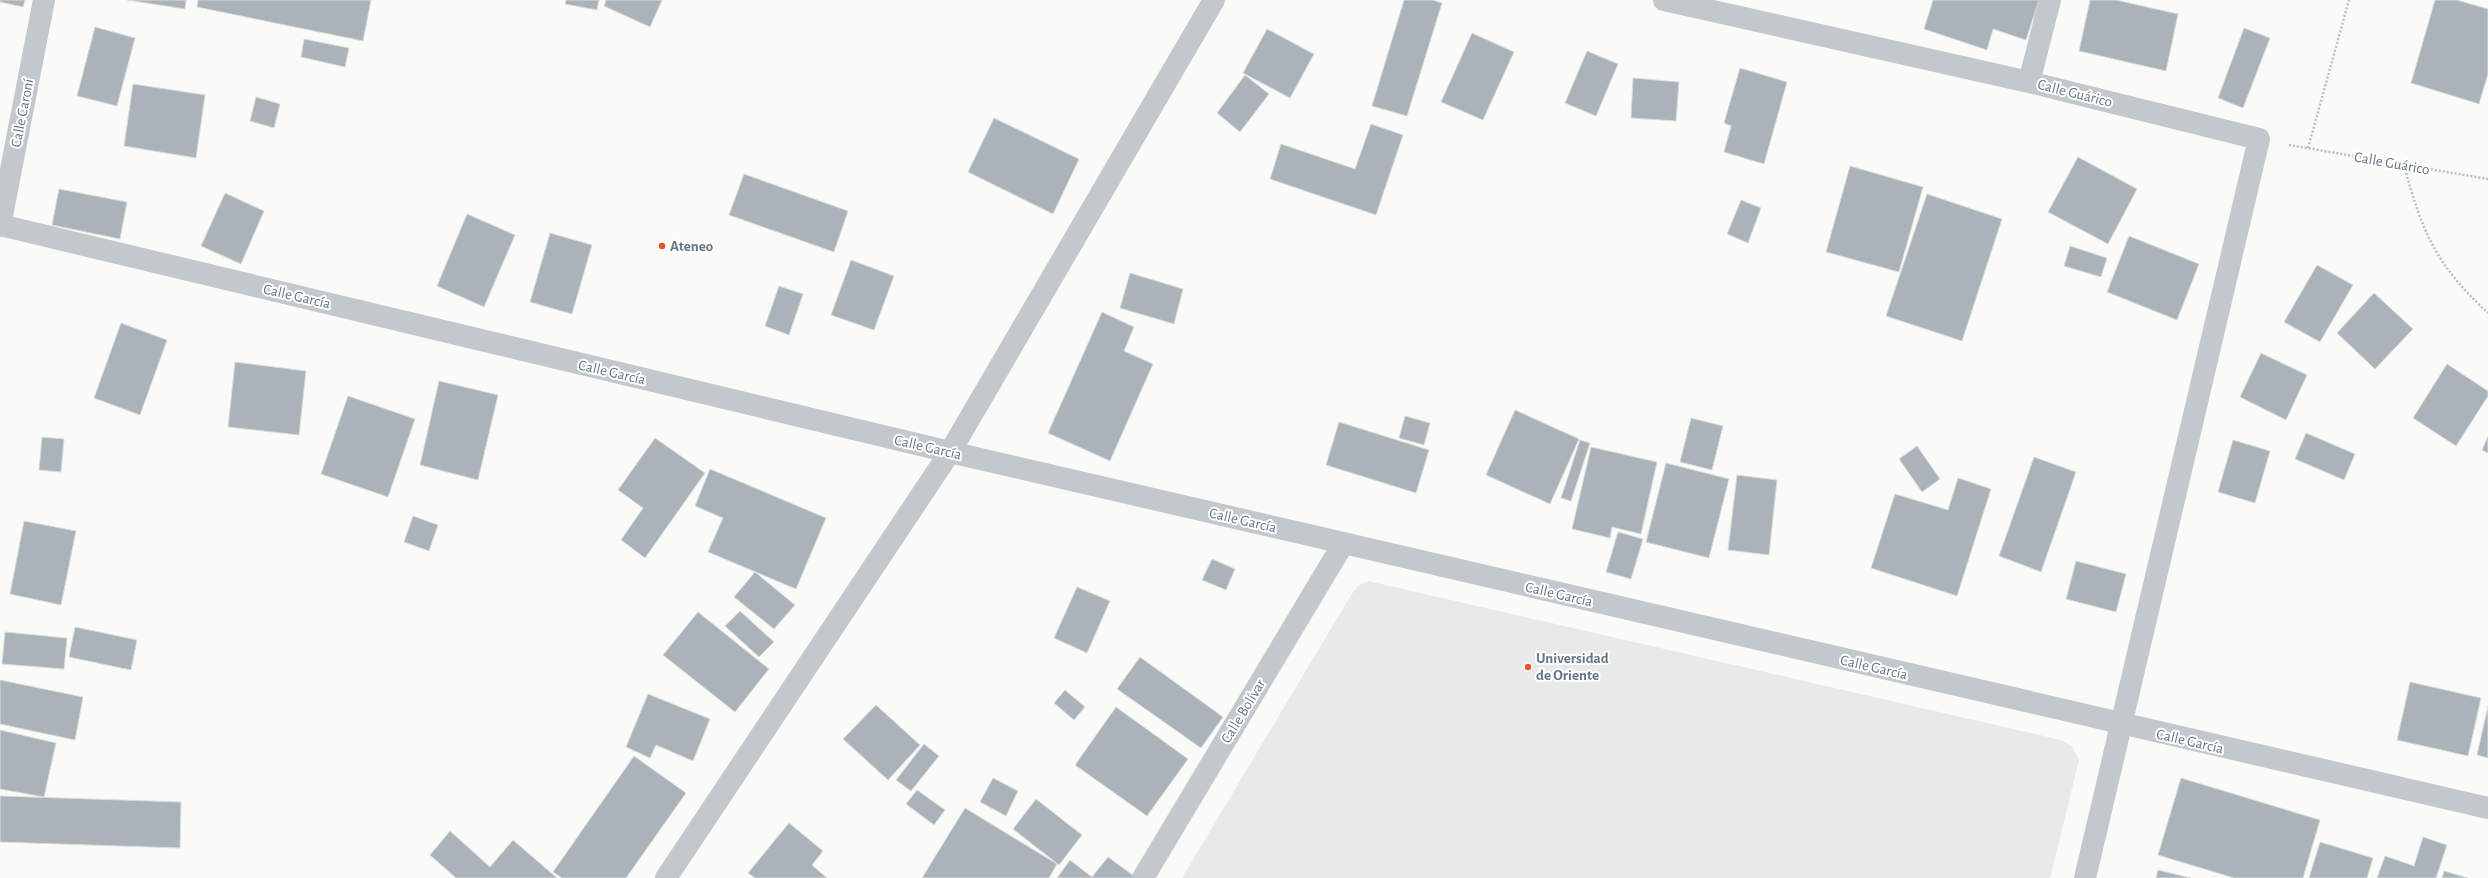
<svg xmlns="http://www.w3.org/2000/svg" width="2488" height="878" viewBox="0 0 2488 878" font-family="'Alegreya Sans',sans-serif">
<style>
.built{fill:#e8e9e9}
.building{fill:#aab3b9;stroke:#dcdcda}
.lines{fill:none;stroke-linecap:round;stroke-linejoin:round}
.path{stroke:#bbbfc2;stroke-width:2.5;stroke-dasharray:2 2;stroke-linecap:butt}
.minor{stroke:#c3c8cc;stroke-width:22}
.poi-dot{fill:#e4572e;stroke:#fff;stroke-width:1.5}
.labels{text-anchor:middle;stroke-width:4;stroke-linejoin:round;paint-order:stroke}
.street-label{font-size:15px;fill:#657683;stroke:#fff}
.poi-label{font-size:15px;font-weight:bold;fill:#657683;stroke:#fff;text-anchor:start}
</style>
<rect width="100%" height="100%" fill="#fafaf8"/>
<path class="built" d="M1368 581 2061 740 2072 746 2079 760 2050 878H1182L1351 595 1358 586Z"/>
<path class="building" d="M0 0H25L23 7 0 2Z
M127 0H186L185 9Z
M198 0H371L363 41 197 7Z
M566 0H599L597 10 565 4Z
M606 0H662L650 27 604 6Z
M1404 0H1433L1442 3 1407 116 1372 106Z
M1933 0H2039L2026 40 1993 29 1987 50 1924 29Z
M2090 0H2116L2178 14 2166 71 2079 51Z
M2435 0H2457L2488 9V74L2479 104 2411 83Z
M95 27 135 38 117 106 77 96Z
M2244 28 2270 38 2243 108 2218 98Z
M1267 29 1314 54 1290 98 1243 73Z
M1472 33 1514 52 1483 120 1441 102Z
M304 39 349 48 345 67 301 57Z
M1587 51 1618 64 1596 116 1565 103Z
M1740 68 1787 82 1764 164 1724 152 1731 126 1724 123Z
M1245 75 1269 94 1240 132 1217 113Z
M1633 78 1679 82 1676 121 1631 118Z
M133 84 205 95 196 158 124 146Z
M256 97 280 104 274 128 250 121Z
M994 118 1079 159 1053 214 968 172Z
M1371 124 1403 135 1376 215 1270 179 1281 144 1355 169Z
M2078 157 2137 189 2108 244 2048 212Z
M1850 166 1923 187 1899 272 1826 252Z
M744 174 848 211 834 252 729 215Z
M59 189 127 202 120 239 52 225Z
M225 193 264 211 241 264 201 246Z
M1927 194 2002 219 1962 341 1886 316Z
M1741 200 1761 208 1748 243 1727 234Z
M467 214 515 235 484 307 437 286Z
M550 233 592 245 572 314 530 302Z
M2129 236 2199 264 2177 320 2107 292Z
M2070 246 2107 258 2101 277 2064 266Z
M851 260 894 276 874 330 831 315Z
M2317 265 2353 285 2320 342 2284 322Z
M1130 273 1183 289 1174 324 1120 308Z
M779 286 803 294 789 335 765 326Z
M2374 293 2413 329 2375 369 2337 333Z
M1102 312 1134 327 1124 351 1153 364 1110 461 1048 433Z
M121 323 167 340 140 415 94 398Z
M2261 353 2307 375 2286 420 2240 397Z
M235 362 306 371 299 435 228 427Z
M2447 364 2488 391V396L2456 446 2413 418Z
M439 381 498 395 478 480 420 465Z
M348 396 415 419 388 497 321 474Z
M1515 410 1579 439 1550 504 1486 475Z
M1405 416 1430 423 1424 445 1399 438Z
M1691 418 1723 426 1712 470 1680 462Z
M1339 422 1429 450 1416 493 1326 465Z
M2306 433 2355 454 2344 480 2295 459Z
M2488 436V453L2482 450Z
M42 437 64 439 61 472 39 470Z
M655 438 705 473 645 558 621 540 643 508 618 490Z
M1580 440 1590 443 1571 501 1561 498Z
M2233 440 2270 451 2255 503 2218 492Z
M1917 446 1940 479 1922 492 1899 459Z
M1591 447 1657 462 1641 534 1612 527 1610 538 1572 529Z
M2034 457 2076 472 2041 572 1999 556Z
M1666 463 1729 479 1709 558 1646 542Z
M710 469 826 518 796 589 708 552 723 518 695 506Z
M1737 475 1777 480 1769 555 1728 550Z
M1958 478 1991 489 1957 596 1871 568 1895 494 1948 510Z
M413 516 438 525 429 551 404 542Z
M24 521 76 531 61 605 10 594Z
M1618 532 1643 539 1631 579 1606 572Z
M1212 559 1235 569 1226 590 1202 580Z
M2076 561 2126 574 2116 612 2066 599Z
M755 572 795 605 774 629 734 597Z
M1077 587 1110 601 1087 653 1054 638Z
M740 611 774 642 759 657 725 626Z
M698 612 769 669 735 712 663 655Z
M75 627 137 640 131 670 69 657Z
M5 632 67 638 64 669 2 664Z
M1140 657 1223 717 1201 748 1117 689Z
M0 680 83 697 75 740 0 724Z
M2410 682 2481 698 2468 756 2397 740Z
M1065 690 1085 707 1074 720 1054 703Z
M648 694 710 719 693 761 656 745 650 758 626 747Z
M876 705 920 745 888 780 843 739Z
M2488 706V758L2477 755Z
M1116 707 1188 759 1147 816 1075 765Z
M0 730 56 743 44 797 0 789Z
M924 744 939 756 911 791 896 780Z
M634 756 686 793 626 878H562L553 872Z
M993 778 1018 791 1006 816 980 802Z
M2181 778 2320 820 2303 878H2234L2158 855Z
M917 790 945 810 934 825 906 804Z
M0 796 181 802 180 848 0 842Z
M1036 799 1082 835 1059 865 1013 829Z
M965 808 1057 864 1049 878H922Z
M789 823 823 851 812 865 827 878H755L748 873Z
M450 831 490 867 513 840 557 878H456L430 855Z
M2423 837 2447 845 2436 878H2377L2385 856 2414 866Z
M2320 842 2373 858 2367 878H2309Z
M1108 857 1134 876 1133 878H1057L1070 860 1092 877Z
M2158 870 2191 878H2156Z
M2444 871 2468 878H2442Z"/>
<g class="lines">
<path class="path" d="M2289 145 2488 179
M2308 148 2349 0
M2404 165C2422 232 2436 265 2488 313"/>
<path class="minor" d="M1664 0 2029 82 2259 139 2085 878
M2029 82 2050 0
M0 225 950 452 2488 808
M0 226 44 0
M666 878 950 452 1214 0
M1143 878 1343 544"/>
</g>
<g class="poi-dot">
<circle cx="662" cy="246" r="4"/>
<circle cx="1528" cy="667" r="4"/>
</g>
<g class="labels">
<g class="street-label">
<text transform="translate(2075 93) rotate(14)" y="5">Calle Guárico</text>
<text transform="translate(22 113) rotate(-79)" y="5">Calle Caroní</text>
<text transform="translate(2392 163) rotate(10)" y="5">Calle Guárico</text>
<text transform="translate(297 296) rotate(13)" y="5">Calle García</text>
<text transform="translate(612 372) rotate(13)" y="5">Calle García</text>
<text transform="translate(928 447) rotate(13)" y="5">Calle García</text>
<text transform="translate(1243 520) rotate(13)" y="5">Calle García</text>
<text transform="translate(1559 594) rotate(13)" y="5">Calle García</text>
<text transform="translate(1874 667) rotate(13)" y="5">Calle García</text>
<text transform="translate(1243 711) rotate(-59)" y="5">Calle Bolívar</text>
<text transform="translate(2190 741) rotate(13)" y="5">Calle García</text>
</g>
<g class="poi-label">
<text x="670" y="251">Ateneo</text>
<text x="1536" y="663">Universidad<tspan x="1536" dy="17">de Oriente</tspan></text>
</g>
</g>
</svg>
